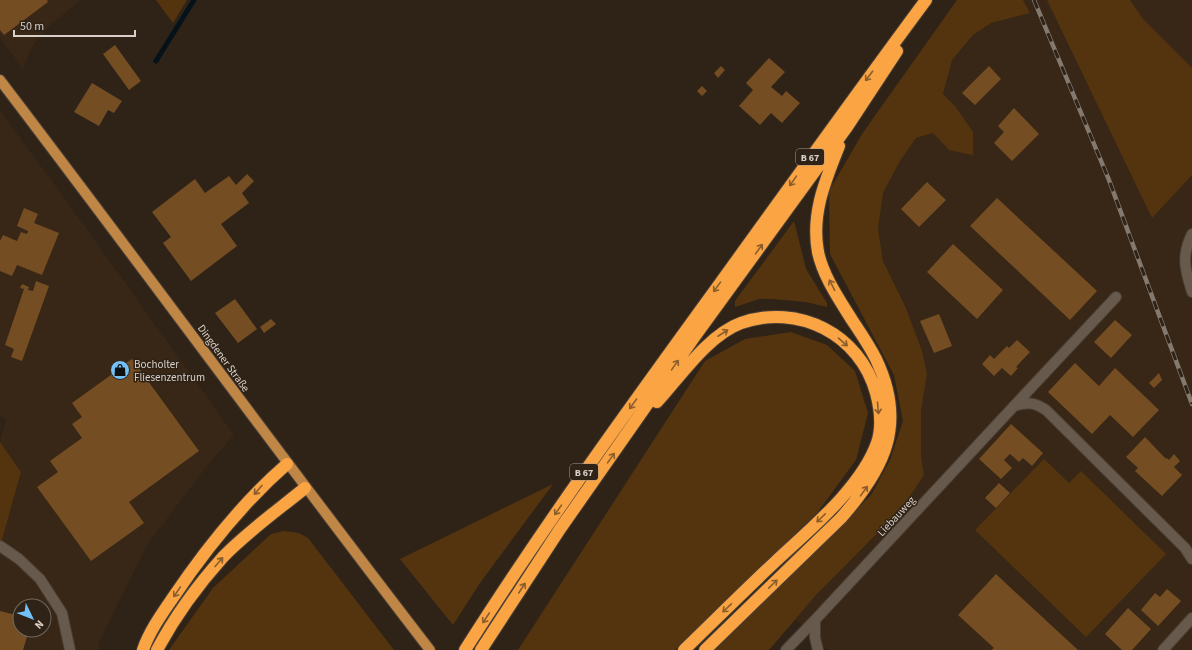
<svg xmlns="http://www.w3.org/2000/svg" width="1192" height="650" viewBox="0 0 1192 650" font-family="'Source Sans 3',sans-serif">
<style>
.built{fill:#382716;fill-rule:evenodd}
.green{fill:#54340f}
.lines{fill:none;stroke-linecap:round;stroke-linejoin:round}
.stream{stroke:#05121a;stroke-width:5}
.building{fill:#744d23}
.minor-casing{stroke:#493f36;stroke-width:12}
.major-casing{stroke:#493f36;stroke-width:12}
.highway-casing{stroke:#493f36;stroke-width:14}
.minor{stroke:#67594b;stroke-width:10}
.major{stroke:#bf8646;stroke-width:10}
.highway{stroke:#faa443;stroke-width:12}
.rail-casing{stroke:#83796f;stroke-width:4.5}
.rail{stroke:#2f2317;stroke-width:3;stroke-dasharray:9;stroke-linecap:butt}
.oneway{stroke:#8a5d2b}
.labels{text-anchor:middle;stroke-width:3;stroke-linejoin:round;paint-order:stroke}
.shield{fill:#2f2317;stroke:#a59c93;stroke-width:1}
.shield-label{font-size:10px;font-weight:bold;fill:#d8d0c8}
.street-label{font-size:11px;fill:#d8d0c8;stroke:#2f2317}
.poi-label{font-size:11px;fill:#d8d0c8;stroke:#2f2317;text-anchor:start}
</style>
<rect width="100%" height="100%" fill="#2f2317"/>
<path class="built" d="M0 0H81L50 25 31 48 23 69 0 38Z
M1023 0H1192V650H828L795 619 924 475 921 457V411L927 374 922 351 906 308 883 261 878 229 883 193 900 161 916 138 933 133 949 150 955 106 943 94 952 60 973 35 991 23 1029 13Z
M0 111 63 196 234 435 210 462 147 545 98 644V650H0V546L21 472 0 442 6 419 0 416ZM20 606H44V630H20Z"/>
<path class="green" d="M156 0H187L173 23Z
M957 0H1023L1030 13 991 23 973 35 952 60 943 94 955 106 973 132V155L949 150 933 133 916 138 900 161 883 193 878 229 883 261 906 308 922 351 927 374 921 411V457L924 475 902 508 817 594 769 650H715L871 495 890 460 903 421 894 375 830 254 829 191 862 134Z
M1047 0H1130L1143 19 1192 68V175L1152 218Z
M794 221 806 269 827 303V307L806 302 773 299H759L735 307V301Z
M791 332 827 345 855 371 868 413 856 460 817 513 675 650H518L705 361 745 339Z
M0 442 21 472 0 547Z
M1044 459 1069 483 1081 471 1166 554 1086 637 975 530Z
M553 484 480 583 453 625 400 559Z
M284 531 299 533 308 538 394 650H169L213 588 271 534Z"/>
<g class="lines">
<path class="stream" d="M156 61 194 0"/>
</g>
<path class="building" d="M0 0H47L48 2 4 35 0 30Z
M115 45 141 81 129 90 103 54Z
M769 58 785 72 771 87 782 96 786 91 800 103 782 123 771 113 760 125 739 106 753 90 746 83Z
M721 66 725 70 718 78 714 73Z
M989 66 1001 79 975 105 962 93Z
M92 83 122 101 114 113 108 110 99 126 74 112Z
M702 86 707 91 702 96 697 91Z
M1014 108 1039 134 1012 161 994 143 1004 132 998 126Z
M247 174 254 181 242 193 249 203 221 224 237 246 191 281 163 243 171 237 152 212 195 179 205 193 229 176 236 185Z
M927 182 946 200 919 227 901 209Z
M997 198 1097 291 1070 320 970 226Z
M24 208 38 214 34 223 59 233 42 275 17 265 12 276 0 271V241L3 235 17 241 21 232 27 234 28 231 17 226Z
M953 244 1003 290 977 319 927 272Z
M36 281 49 286 22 361 11 357 14 349 5 345 24 289 20 288 22 284 29 287 28 290 33 291Z
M235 299 257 329 238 343 215 313Z
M939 314 952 346 934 353 920 321Z
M271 319 276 324 264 333 260 327Z
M1115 320 1132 335 1111 358 1094 342Z
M1017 340 1030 352 1016 367 1018 368 1011 376 1002 368 994 376 982 364 990 355 994 359 1007 346 1009 348Z
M132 359 199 451 129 502 144 523 91 561 37 487 58 472 50 461 82 438 72 424 82 417 72 403 115 372 113 370 122 363 123 365Z
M1075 363 1099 386 1115 368 1159 410 1133 437 1110 415 1092 434 1048 392Z
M1159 373 1162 380 1154 388 1149 383Z
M1011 424 1043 453 1032 466 1023 458 1019 462 1010 454 1004 460 1012 468 1001 479 979 459Z
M1145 437 1166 459 1167 458 1169 460 1174 454 1180 461 1174 467 1182 475 1162 496 1135 471 1138 468 1126 457Z
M999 483 1010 493 996 508 985 498Z
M996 574 1014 591 1078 650H991L994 648 958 615Z
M1167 589 1181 601 1158 626 1141 610 1155 593 1160 597Z
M1128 608 1151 629 1132 650H1122L1105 634Z
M0 611 20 616V630H29L23 650H0Z"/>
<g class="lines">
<defs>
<path id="minor" d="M1192 234C1181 256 1185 270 1192 292
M1014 406 1116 297
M0 546 19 559 40 579 62 613 70 650
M786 650 815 620
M818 650 815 638V620L1014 406C1027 402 1034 402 1046 410L1185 548 1192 559
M1163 650 1192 618"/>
<path id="major" d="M0 80C144 269 284 461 430 650"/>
<path id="highway" d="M657 402C680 377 708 335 741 323 798 303 860 334 876 393 880 408 882 428 877 443 861 488 810 529 776 561 745 590 715 620 684 650
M143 650C149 632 161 615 172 599 205 550 242 503 287 464
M157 650C175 616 197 586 223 557 247 532 278 510 305 488
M465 650C545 524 633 403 721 282 789 188 857 93 926 0
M481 650 560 529 695 336 847 127 897 51
M705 650 841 518C885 468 907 424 876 359 869 345 860 332 852 320 839 299 823 276 818 252 811 214 825 181 839 146"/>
</defs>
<use href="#minor" class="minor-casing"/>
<use href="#major" class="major-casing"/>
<use href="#highway" class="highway-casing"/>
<use href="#minor" class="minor"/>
<use href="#major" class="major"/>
<use href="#highway" class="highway"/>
<defs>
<path id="rail" d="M1034 0 1109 180 1192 404"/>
</defs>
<use href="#rail" class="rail-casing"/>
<use href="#rail" class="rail"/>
</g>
<defs><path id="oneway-shaft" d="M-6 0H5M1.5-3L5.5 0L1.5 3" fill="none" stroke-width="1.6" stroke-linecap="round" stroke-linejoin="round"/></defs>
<g class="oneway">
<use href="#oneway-shaft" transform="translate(869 76) rotate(127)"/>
<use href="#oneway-shaft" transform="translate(793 181) rotate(125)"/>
<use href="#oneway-shaft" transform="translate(759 249) rotate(-54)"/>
<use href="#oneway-shaft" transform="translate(832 285) rotate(-117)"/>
<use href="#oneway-shaft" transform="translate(717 287) rotate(126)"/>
<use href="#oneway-shaft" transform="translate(723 333) rotate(-33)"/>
<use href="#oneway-shaft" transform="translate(843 342) rotate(41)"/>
<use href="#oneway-shaft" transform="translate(675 365) rotate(-55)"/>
<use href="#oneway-shaft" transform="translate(633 404) rotate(126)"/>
<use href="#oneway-shaft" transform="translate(878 408) rotate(85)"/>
<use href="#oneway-shaft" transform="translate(611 458) rotate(-55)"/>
<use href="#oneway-shaft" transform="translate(258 490) rotate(131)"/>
<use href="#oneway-shaft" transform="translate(864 491) rotate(-54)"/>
<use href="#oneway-shaft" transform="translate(558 510) rotate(125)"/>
<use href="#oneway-shaft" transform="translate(821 518) rotate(136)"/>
<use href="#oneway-shaft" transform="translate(219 562) rotate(-49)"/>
<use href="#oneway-shaft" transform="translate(773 584) rotate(-44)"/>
<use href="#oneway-shaft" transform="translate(522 588) rotate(-57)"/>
<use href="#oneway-shaft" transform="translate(177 592) rotate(124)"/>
<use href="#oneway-shaft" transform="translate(727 608) rotate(136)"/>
<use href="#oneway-shaft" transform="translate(486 618) rotate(123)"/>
</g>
<defs>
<symbol id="shop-disc" viewBox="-11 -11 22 22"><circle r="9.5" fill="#73c1f5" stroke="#2f2317"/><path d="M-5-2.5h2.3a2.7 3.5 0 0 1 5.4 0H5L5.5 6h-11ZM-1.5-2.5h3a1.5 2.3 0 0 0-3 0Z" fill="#111"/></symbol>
</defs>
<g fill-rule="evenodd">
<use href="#shop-disc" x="109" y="359" width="22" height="22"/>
</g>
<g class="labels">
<g class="shield">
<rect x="796" y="149" width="28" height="16" rx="3"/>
<rect x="570" y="464" width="28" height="16" rx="3"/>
</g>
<g class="shield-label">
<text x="810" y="161">B 67</text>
<text x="584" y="476">B 67</text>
</g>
<g class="street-label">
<text transform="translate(224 358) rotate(54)" y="4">Dingdener Straße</text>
<text transform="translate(896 516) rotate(-47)" y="4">Liebauweg</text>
</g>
<g class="poi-label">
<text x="134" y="368">Bocholter<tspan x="134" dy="13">Fliesenzentrum</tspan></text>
</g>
</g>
<g transform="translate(32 618) rotate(133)"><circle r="19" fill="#2f2317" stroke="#73685e"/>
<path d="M0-3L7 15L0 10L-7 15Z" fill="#73c1f5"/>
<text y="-6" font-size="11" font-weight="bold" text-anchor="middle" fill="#d8d0c8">N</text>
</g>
<path d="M14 30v6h121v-6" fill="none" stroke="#d8d0c8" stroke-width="2"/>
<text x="20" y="30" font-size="12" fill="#d8d0c8" stroke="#2f2317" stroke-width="3" paint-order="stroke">50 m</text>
</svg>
